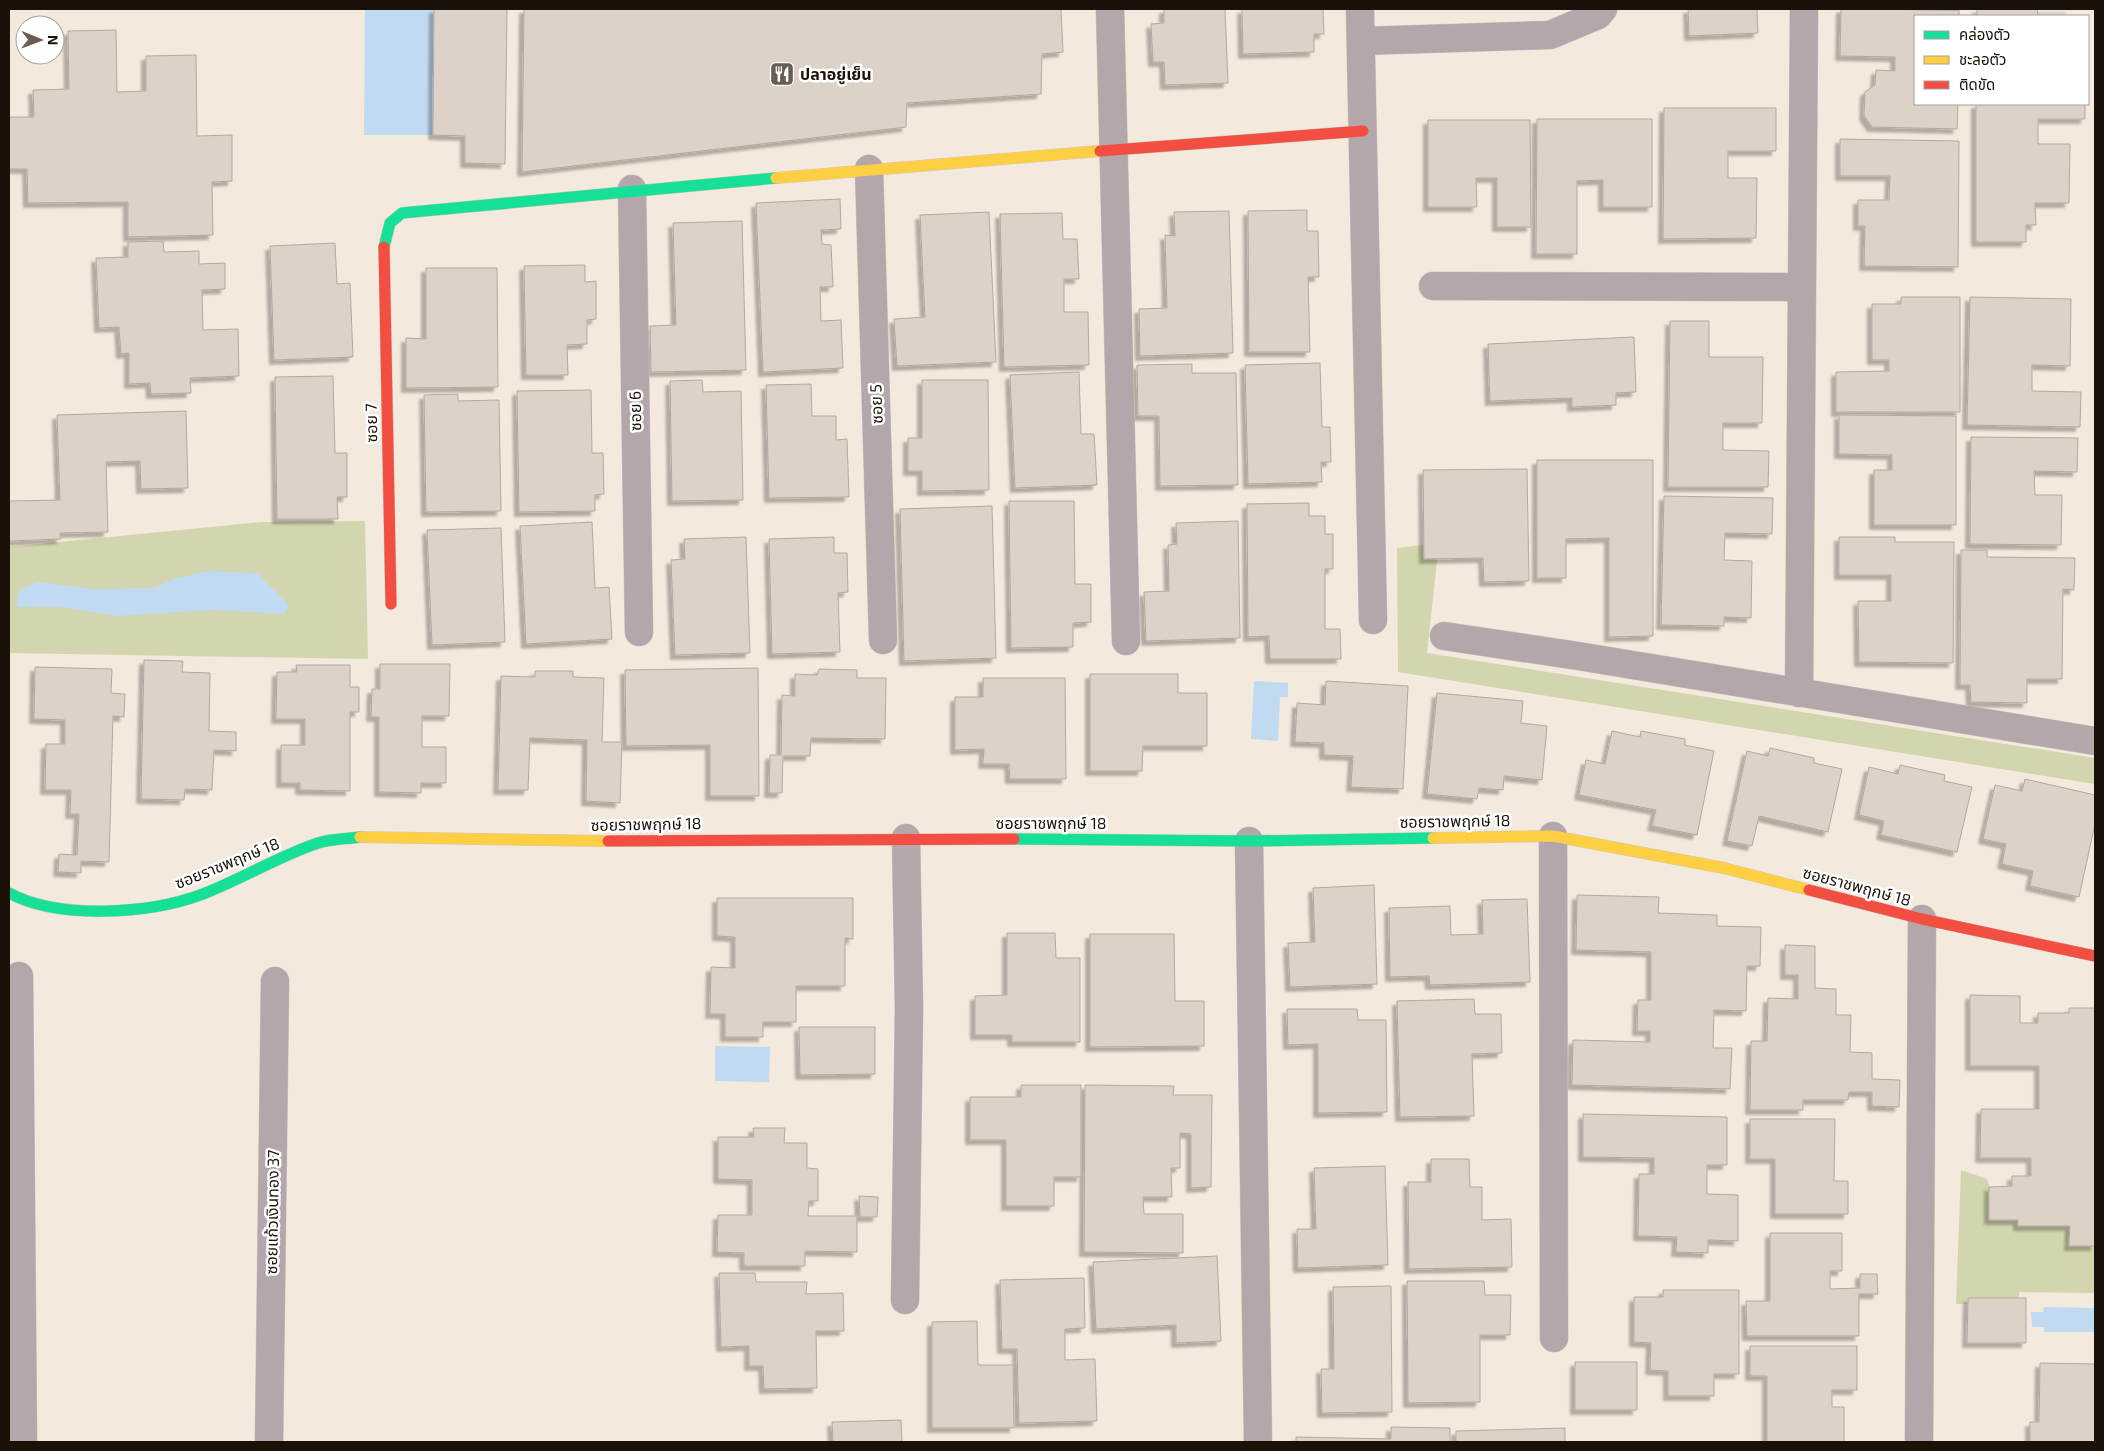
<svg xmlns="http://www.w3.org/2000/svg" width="2104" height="1451" viewBox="0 0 2104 1451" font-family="'Exo 2','Noto Sans Thai',sans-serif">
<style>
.green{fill:#d2d5ad}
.water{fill:#bfdaf1}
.building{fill:#dcd2c8;stroke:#b2a99f;filter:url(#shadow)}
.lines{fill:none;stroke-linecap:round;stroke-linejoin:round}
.street-casing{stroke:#cfc7bd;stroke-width:29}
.fast-casing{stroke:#cfc7bd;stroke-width:12}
.slow-casing{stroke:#cfc7bd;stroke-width:12}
.jam-casing{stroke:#cfc7bd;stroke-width:12}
.street{stroke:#b3a7ac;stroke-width:28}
.fast{stroke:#16e098;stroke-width:11}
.slow{stroke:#ffcf43;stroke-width:11}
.jam{stroke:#f24e42;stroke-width:11}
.labels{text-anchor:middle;stroke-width:5;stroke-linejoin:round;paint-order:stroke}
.poi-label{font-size:16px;font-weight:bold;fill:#1a1208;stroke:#fff;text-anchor:start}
.street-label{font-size:16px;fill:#1a1208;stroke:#fff}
</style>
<defs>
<filter id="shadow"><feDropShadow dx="-4.5" dy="4.5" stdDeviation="1" flood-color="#0004"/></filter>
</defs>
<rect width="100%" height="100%" fill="#f4e9dd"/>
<path class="green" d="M365 521 368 659 9 653V547L261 522Z
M1439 543 1427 653 2095 758V784L1398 672 1397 548Z
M1961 1170 1987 1179 1996 1210 2095 1211V1293L2019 1292V1304H1956Z"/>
<path class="water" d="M365 9H434L433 135H364Z
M206 571 257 573 289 605 284 614 211 610 117 616 61 607H16L20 590 38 582 95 589 154 588 173 579Z
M1254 681 1288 683V697H1280L1278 741 1251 739Z
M715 1046 770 1047 769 1082 715 1081Z
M2044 1307 2095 1308V1332H2044V1327H2032L2031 1312H2043Z"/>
<path class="building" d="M434 9H507L505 164 465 163V136L433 135Z
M524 9H1061L1063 52 1042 54 1041 94 907 103 906 127 522 172Z
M1164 9H1225L1228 83 1165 85 1164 62H1153L1151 24 1164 23Z
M1242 9H1323L1324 34H1314V52L1243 54Z
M1688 9H1757L1758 33 1689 36Z
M1841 9 1959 10V16H1915V104H1958L1957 129 1872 127 1864 116 1865 92 1875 85 1876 70 1895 71V57L1840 56Z
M1841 9H1959V10Z
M1977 9H2070H2037L2038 16H1977Z
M116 30 117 92 146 91V56L196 55 197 136 232 135V181L212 182 213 235 128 237V202L28 203 27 169H9V117H34L33 90 69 89 68 31Z
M1976 104H2085V119H2038V144H2070L2069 203H2035L2036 225H2026V242H1976Z
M1664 108H1776V151H1728V178H1757L1756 238 1663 239Z
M1537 119H1652V207H1603V180L1577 181V254H1536Z
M1428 120H1530L1531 227H1497V178H1476L1477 207H1428Z
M1840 139 1959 141 1958 267 1864 266 1865 226H1858V200H1889L1890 176H1840Z
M840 199 841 229 821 230 822 244 831 245 833 287H820L821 321 841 320 843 368 763 372 756 203Z
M1307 210V231H1318L1319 277H1308L1310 352H1249L1248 211Z
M1229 211 1233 353 1140 356 1139 309 1167 308 1165 235 1175 236 1174 212Z
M989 212 996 362 897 366 894 319 925 317 920 215Z
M1062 213 1063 239H1077L1079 279H1064V312H1088L1089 365 1004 367 1000 214Z
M742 221 746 370 651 372 650 326 676 325 673 223Z
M163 241 164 252 199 251V264L225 263V289L202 290 203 330 238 329 239 376 190 378 191 393 151 394 150 383 129 384V353L121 354 119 327 99 328 96 258 128 257V242Z
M335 243 337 284 350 283 353 357 274 360 270 246Z
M585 265V282L596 281V319L587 320V344L567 345 568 375H526L524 266Z
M426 268H497L498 387 406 388V338L426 339Z
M1901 297H1960V412H1836V372L1889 371V360H1872V304H1901Z
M1970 297 2071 299 2070 366 2032 365V391L2081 392 2080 427 1967 425Z
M1670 321H1709V357H1763L1762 423H1723V450L1769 451 1768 487H1668Z
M1634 337 1636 392 1616 393V405L1572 407V398L1490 401 1488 344Z
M1320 363 1322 427H1330L1331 462H1321L1322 482 1248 484 1245 365Z
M1192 364V373H1236L1238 485 1160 486 1159 416H1138L1137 365Z
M1079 372 1081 434H1094L1097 485 1015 488 1010 375Z
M333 376 335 453H347V497H337L338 519H277L275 377Z
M702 380 703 392 741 391 743 500 672 501 670 381Z
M922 380H988L989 490 922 491V471H908V438H922Z
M811 384 812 416H836V440L847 439 849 497 769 498 766 385Z
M591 390 592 453H603L604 494 595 495V511L519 512 517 391Z
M458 394V401L499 400 501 511 426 512 424 395Z
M186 411 188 488 141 489 140 461 106 462 108 532 60 533 61 539 9 541V501L60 500 57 415Z
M1839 415 1956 416V525H1874V470H1892V455L1839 454Z
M1971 437 2078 438 2077 472 2034 471 2035 495H2062L2061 545 1970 544Z
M1537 460H1653V636L1609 637V538L1566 539V578H1537Z
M1527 469 1529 581 1484 582 1483 558 1424 559 1423 470Z
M1664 496 1773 498 1772 534 1725 533 1724 560 1752 561 1751 618 1724 617V626L1661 625Z
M1009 501H1074L1075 584H1091V622L1073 623V647L1011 648Z
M1309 503V516H1325V534H1333V569H1325V629H1340L1341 659H1270L1269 636 1248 637 1247 504Z
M992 506 996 658 904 661 900 509Z
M1238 521 1240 638 1146 641 1144 592 1169 591 1168 545 1177 544 1176 523Z
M592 522 595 588 609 587 612 639 526 644 520 526Z
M501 528 505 642 432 645 427 530Z
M746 537 750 653 675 655 671 560 685 559 684 539Z
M834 537V553H847L848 592 838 593 840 652 772 654 769 539Z
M1839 537H1895V542H1954L1953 663 1859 662 1858 601H1891V575H1839Z
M1961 550H1987V557L2075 558 2074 590 2063 589 2062 679H2027V703L1971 702 1970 685H1960Z
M144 660 183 661 182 672 210 673 209 731 236 732V751L214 750 212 790 185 789 184 800 141 799Z
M380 664H450L449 716H422V747H446V783H421V793L379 792V717H371L372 689H380Z
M296 665H350V687H359V712H350V791L300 790V783H281V745H305V719H276L277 672H297Z
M35 667 112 669 111 693 125 694 124 717 113 716 109 862 81 861V873L58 872 59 854 77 855 79 814H70L71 790H45L46 744H65V720L34 719Z
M758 668 759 796H710V745L626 746 625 670Z
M819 669 857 670V678H886L885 739 811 738 810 756H783L782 793H769L770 755H781L782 695 795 696V674L817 675Z
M535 671H573V677L604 678 602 742H622L620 803 586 801 587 740 530 738 528 790H498L501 676 535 677Z
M1090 674H1178V693H1207V746H1143L1142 771H1090Z
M983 678H1065L1066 779H1010L1009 764H983L984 749 955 750V697H983Z
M1326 681 1408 686 1403 789 1351 787 1353 756 1324 755V743L1295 742 1297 703 1325 705Z
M1437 693 1523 701 1521 723 1547 726 1542 780 1504 776 1503 790 1479 788 1477 799 1427 794Z
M1612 731 1640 737 1641 731 1685 739V745L1714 751 1697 835 1652 826 1656 810 1579 795 1586 760 1605 764Z
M1770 748 1814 758V763L1842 769 1828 832 1759 816 1752 846 1727 841 1747 751 1768 756Z
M1900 765 1945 775 1944 781 1972 787 1957 852 1881 835 1884 821 1859 815 1869 767 1898 774Z
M2025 779 2095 795V824L2079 897 2030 886 2033 871 2002 864 2006 844 1983 839 1995 785 2022 791Z
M1374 885 1377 984 1290 987 1288 943 1315 942 1313 888Z
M1577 895 1659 897 1658 913 1717 915V926L1761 927 1760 966H1747L1746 1011 1714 1010 1713 1048H1732L1730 1089 1572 1085 1573 1040 1650 1042V1031H1637L1638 1000H1651V952L1576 950Z
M717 898H853V939L845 938V986H796V1022H763V1037H725V1014H710L711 967 735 968V937L717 936Z
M1527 899 1530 982 1430 985 1429 976 1390 977 1389 908 1450 906 1451 935 1483 934 1482 900Z
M1007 933H1055L1056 958H1080V1042H1012V1035H975V996L1007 995Z
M1090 934H1174L1175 1001H1204V1046L1090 1047Z
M1785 945 1815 946V988L1836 989V1015H1851L1850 1052 1872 1053V1079L1900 1080 1899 1107 1872 1106V1092H1849L1848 1100H1803V1110H1750L1751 1041H1767L1768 998 1798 999V975H1785Z
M1970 995 2020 996V1023H2038V1013H2069V1008H2095V1246H2069L2070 1226H2018V1220H1989V1187L2012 1186V1176H2031V1158H1980L1981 1109H2039V1066H1970Z
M1474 999 1475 1014H1501L1502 1053 1472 1054 1474 1116 1400 1117 1397 1001Z
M1287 1009H1357L1358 1020H1386L1387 1112 1318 1113V1044L1288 1045Z
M799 1027H875V1074L800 1075Z
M1021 1085H1081V1177H1054V1206H1006V1140H970V1097H1021Z
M1085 1085 1174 1086 1173 1095H1212L1211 1187 1191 1188V1134L1180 1133V1168H1171L1172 1197H1143L1144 1214H1183V1253L1084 1252Z
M1583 1114 1727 1117V1165H1707V1194L1738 1195V1241L1708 1240V1253L1676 1252 1677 1237 1638 1236 1639 1174H1654V1158L1583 1157Z
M1750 1119H1835L1834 1181H1848V1214H1775V1159H1750Z
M753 1128H785L784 1143H807V1168L818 1169V1201H809L808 1216H860L859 1196 878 1197 877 1217H857V1252L805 1251V1266H744V1253L717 1252 718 1215H752V1180L718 1179V1137H754Z
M1431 1159H1469L1470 1187H1482V1220L1511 1219 1512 1267 1409 1269 1408 1182H1431Z
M1385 1166 1388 1265 1298 1268 1297 1229H1316L1314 1168Z
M1770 1233H1842V1271H1830V1289L1860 1288V1274H1877L1878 1294H1859V1336H1747L1746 1301H1770Z
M1217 1256 1221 1341 1176 1343V1325L1096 1329 1093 1262Z
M719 1273H755L756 1282H807L806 1294 843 1293 844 1331H816L817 1388 764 1389 763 1366H749V1346L721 1347Z
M1084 1278 1085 1328 1065 1329V1360L1095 1359 1097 1421 1019 1423 1017 1349H1002L1000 1280Z
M1407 1281H1484L1485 1295H1511L1510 1335H1480V1402L1408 1403Z
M1391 1286 1392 1412 1322 1413 1321 1369H1334L1333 1287Z
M1663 1290H1739V1374H1714V1396H1668V1371L1650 1370 1651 1343 1634 1342V1297H1663Z
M1968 1298H2026V1343H1967Z
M977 1321 978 1365H1013L1014 1428H932V1322Z
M1750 1346H1857V1390H1832V1407H1844V1442H1767V1376H1750Z
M1575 1362H1637V1410H1575Z
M2040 1363 2095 1364V1442H2030V1422H2039Z
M901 1420 902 1442H833L832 1422Z
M1391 1427 1450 1428V1442H1296V1437L1391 1439Z
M1565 1428V1442H1456V1431Z"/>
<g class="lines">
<defs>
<path id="street" d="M1110 9 1126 641
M1360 9 1373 620
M1361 41 1550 35 1598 15 1603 9
M869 169 883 640
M632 189 639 632
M1433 286 1802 287
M1444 636 1578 656 2095 741
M1799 693 1804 9
M1553 836 1554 1338
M1249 841 1258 1442
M19 976 23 1442
M905 1300 909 1008 906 838
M269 1442 275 981
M1919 1442 1922 919"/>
<path id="fast" d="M384 247 390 223 402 213 776 178
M1014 839 1249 841 1433 838
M9 893C59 920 150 914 203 894 242 879 279 856 318 843 331 839 346 839 360 837"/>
<path id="slow" d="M776 178 1100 151
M360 837 608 841
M1433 838 1553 836 1724 868 1809 890"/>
<path id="jam" d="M1100 151 1363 131
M384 247 391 604
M608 841 1014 839
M1809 890 1922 919 2095 956"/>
</defs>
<use href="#street" class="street-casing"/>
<use href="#fast" class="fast-casing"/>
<use href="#slow" class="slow-casing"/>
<use href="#jam" class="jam-casing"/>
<use href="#street" class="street"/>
<use href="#fast" class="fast"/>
<use href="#slow" class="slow"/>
<use href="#jam" class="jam"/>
</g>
<defs>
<symbol id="restaurant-square" viewBox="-11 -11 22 22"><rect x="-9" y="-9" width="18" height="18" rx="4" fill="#665d53" stroke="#fff"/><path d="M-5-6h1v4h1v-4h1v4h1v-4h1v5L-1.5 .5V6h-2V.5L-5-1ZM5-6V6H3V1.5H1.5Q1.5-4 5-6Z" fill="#fff"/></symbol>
</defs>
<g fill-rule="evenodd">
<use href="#restaurant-square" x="768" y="60" width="28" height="28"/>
</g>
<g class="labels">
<g class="poi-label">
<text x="800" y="80">ปลาอยู่เย็น</text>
</g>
<g class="street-label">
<text transform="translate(876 404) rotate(-92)" y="6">ซอย 5</text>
<text transform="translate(635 411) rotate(-91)" y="6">ซอย 6</text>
<text transform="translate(371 423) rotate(-91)" y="6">ซอย 7</text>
<text transform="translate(1455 821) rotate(-1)" y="6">ซอยราชพฤกษ์ 18</text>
<text x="1051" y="829">ซอยราชพฤกษ์ 18</text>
<text transform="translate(646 824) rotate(-1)" y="6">ซอยราชพฤกษ์ 18</text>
<text transform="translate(227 863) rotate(-22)" y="6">ซอยราชพฤกษ์ 18</text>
<text transform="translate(1857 886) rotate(15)" y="6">ซอยราชพฤกษ์ 18</text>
<text transform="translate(272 1212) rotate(-89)" y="6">ซอยแก้วเงินทอง 37</text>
</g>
</g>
<rect width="2104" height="1451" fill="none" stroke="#1a1208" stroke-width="20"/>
<rect x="1914" y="15" width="175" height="90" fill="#ffffff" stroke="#a3a09c"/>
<rect x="1924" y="31" width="25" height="8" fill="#16e098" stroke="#a3a09c"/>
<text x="1959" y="40" font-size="15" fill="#1a1208">คล่องตัว</text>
<rect x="1924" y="56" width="25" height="8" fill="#ffcf43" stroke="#a3a09c"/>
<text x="1959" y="65" font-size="15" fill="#1a1208">ชะลอตัว</text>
<rect x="1924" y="81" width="25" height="8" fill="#f24e42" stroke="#a3a09c"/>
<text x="1959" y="90" font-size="15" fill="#1a1208">ติดขัด</text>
<g transform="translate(40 40) rotate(91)"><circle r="24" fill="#ffffff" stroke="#a3a09c"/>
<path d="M0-4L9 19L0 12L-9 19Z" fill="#665d53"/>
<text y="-8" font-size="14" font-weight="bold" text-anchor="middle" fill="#1a1208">N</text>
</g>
</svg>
